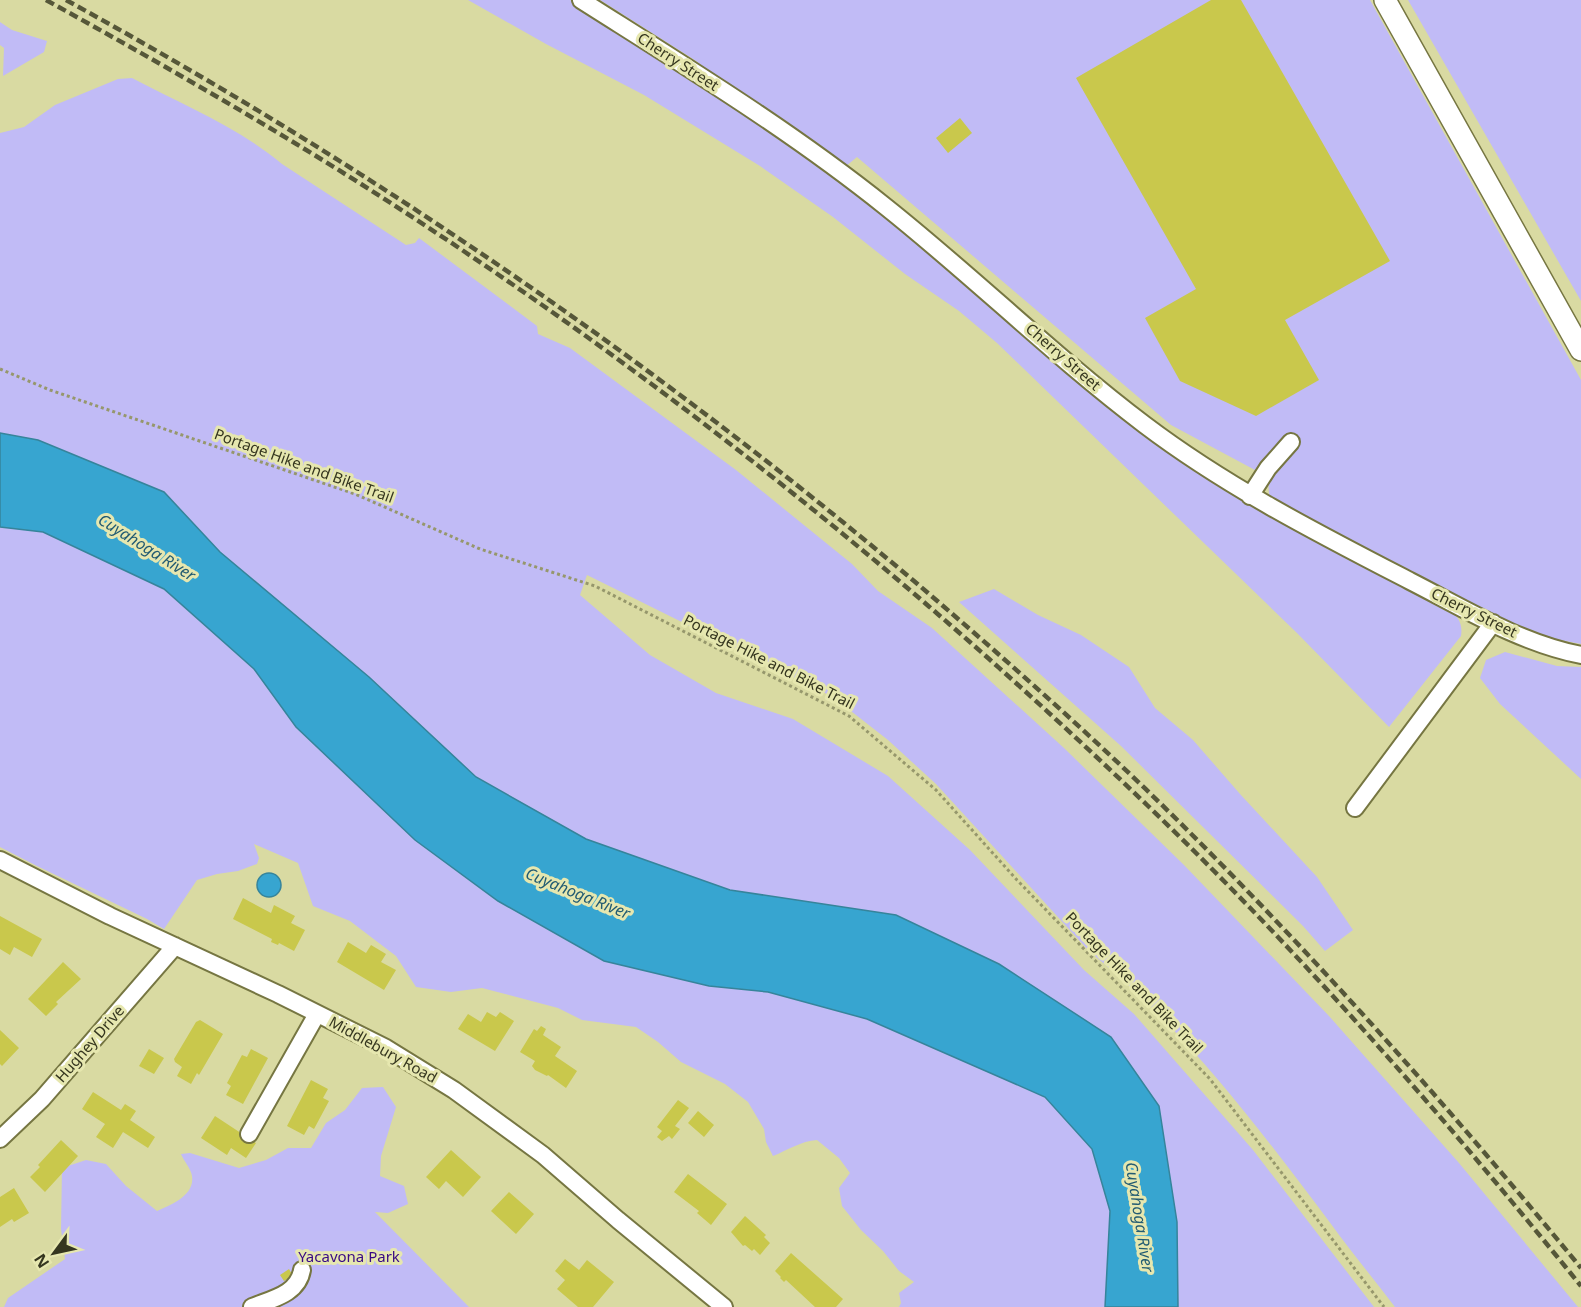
<svg xmlns="http://www.w3.org/2000/svg" width="1581" height="1307" viewBox="0 0 1581 1307" font-family="'Noto Sans',sans-serif">
<style>
.green{fill:#c1bbf6}
.water{fill:#37a5d0;stroke:#36849b;stroke-width:1.5}
.building{fill:#c9c84c}
.lines{fill:none;stroke-linecap:round;stroke-linejoin:round}
.minor-casing{stroke:#767642;stroke-width:20}
.major-casing{stroke:#767642;stroke-width:24}
.path{stroke:#96976c;stroke-width:3;stroke-dasharray:3 3;stroke-linecap:butt}
.minor{stroke:#fff;stroke-width:16}
.major{stroke:#fff;stroke-width:21}
.rail{stroke:#565739;stroke-width:4.5;stroke-dasharray:9 4.5;stroke-linecap:butt}
.labels{text-anchor:middle;stroke-width:6;stroke-linejoin:round;paint-order:stroke}
.street-label{font-size:15px;fill:#35361f;stroke:#e6e7af}
.park-label{font-size:15px;fill:#380984;stroke:#e6e7af}
.water-label{font-size:16px;font-style:italic;fill:#225b72;stroke:#e6e7af}
</style>
<rect width="100%" height="100%" fill="#d9daa2"/>
<path class="green" d="M468 0H570L789 143 888 216 951 272 1060 362 1118 415 1448 607C1458 617 1463 623 1461 636L1389 727 1297 633 997 343 959 311 905 274 833 217 760 166 644 95 546 44Z
M600 0H1370L1581 380V644L1555 639 1512 624 1274 500 1269 494 1268 477 1171 425 857 157 845 167 693 59Z
M1408 0H1581V301Z
M0 22 12 30 47 41 44 52 3 76 4 48 0 45Z
M132 78C183 105 238 127 282 164L406 245 415 243 419 238 537 326 538 334 570 348 736 470 852 564 878 591 932 628 1064 748 1184 865 1329 1016 1459 1163 1578 1307H1395C1374 1279 1351 1252 1331 1224 1258 1127 1184 1028 1089 951L936 784 888 740 833 697 587 575 580 595 650 655 716 693 793 719 888 776 970 850 1084 970 1134 1014 1253 1150 1374 1307H1178L1177 1222 1111 1037 999 964 896 915 730 890 586 839 476 777 369 677 220 552 164 492 38 440 0 433V133L24 127 55 105 118 79Z
M0 527 43 532 164 589 254 669 296 727 415 840 498 901 604 961 709 986 768 992 867 1019 1045 1097 1092 1149 1110 1211 1105 1307H899L901 1303 899 1293 914 1282 899 1271 883 1251 861 1230 842 1206 839 1188 850 1173 839 1158 817 1140C801 1141 788 1150 773 1156L766 1142 764 1129 748 1102 725 1084 681 1062 658 1042 636 1027 582 1020 558 1008 482 988 451 992 416 987 396 956 350 921 313 906 298 863 254 844 259 858 257 864 238 871 217 874 197 880 164 929 147 919 37 866 0 847Z
M994 589 1038 615 1081 635 1129 667 1155 708 1193 740 1240 794 1317 877 1353 930 1325 951 1303 926 1121 746 959 602Z
M1505 652 1557 666 1581 667V779L1500 704 1480 678 1486 660Z
M383 1087 396 1107 381 1156 380 1176 404 1186 408 1204 388 1213 375 1212 469 1307H4L8 1298 65 1259 61 1229 62 1168 86 1160 106 1164 126 1186 157 1211C170 1205 195 1196 192 1176 191 1169 184 1161 181 1154L190 1153 239 1168 266 1160 288 1148H311L326 1123 345 1110 362 1088Z"/>
<path class="water" d="M0 433 38 440 164 492 220 552 369 677 476 777 586 839 730 890 896 915 999 964 1111 1037 1159 1106 1177 1222 1178 1307H1105L1110 1211 1092 1149 1045 1097 867 1019 768 992 709 986 604 961 498 901 415 840 296 727 254 669 164 589 43 532 0 527Z
M257 885a12 12 0 1 1 24 0a12 12 0 1 1-24 0Z"/>
<path class="building" d="M1211 0H1241L1390 261 1285 320 1319 380 1256 416 1180 381 1145 318 1196 289 1076 78Z
M960 118 972 133 948 153 936 138Z
M243 898 271 913 274 905 295 916 291 923 305 930 294 951 279 943 278 945 271 942 272 939 233 919Z
M0 916 42 939 32 957 14 947 10 955 0 949Z
M348 942 366 953 371 945 386 954 381 962 396 970 384 990 337 962Z
M63 962 81 979 56 1002 58 1004 46 1016 28 999Z
M487 1012 496 1017 500 1012 514 1021 495 1051 458 1029 468 1014 481 1022Z
M200 1020 223 1034 199 1075 197 1073 191 1084 177 1076 182 1067 175 1062 174 1059 196 1022Z
M541 1026 546 1029 543 1035 561 1047 555 1056 577 1071 566 1088 548 1075 547 1076 535 1070 532 1066 535 1061 520 1052 534 1029 537 1031Z
M0 1030 19 1048 2 1066 0 1064Z
M149 1049 164 1058 154 1074 139 1066Z
M251 1049 268 1058 243 1104 226 1095 231 1086 227 1083 242 1055 247 1057Z
M311 1080 328 1089 323 1098 329 1101 314 1129 309 1126 304 1135 287 1126Z
M93 1092 121 1110 125 1104 136 1111 130 1120 155 1137 148 1148 123 1132 113 1148 96 1137 105 1124 82 1109Z
M678 1100 689 1108 675 1126 680 1129 672 1139 669 1136 662 1141 657 1137 662 1131 657 1127Z
M698 1111 714 1125 704 1137 688 1123Z
M215 1116 256 1143 246 1158 231 1148 227 1155 201 1138Z
M61 1140 78 1156 45 1192 30 1177 40 1167 38 1165Z
M451 1150 481 1177 463 1197 446 1181 439 1189 426 1177Z
M688 1174 727 1204 711 1225 697 1213 699 1211 674 1192Z
M14 1188 29 1213 14 1222 12 1219 0 1227V1197Z
M509 1192 534 1214 516 1234 491 1211Z
M745 1216 766 1235 764 1237 770 1243 760 1255 754 1249 752 1251 745 1245 743 1246 731 1232Z
M791 1253 843 1299 836 1307H815L786 1280 784 1282 780 1278 781 1277 775 1271Z
M565 1259 579 1270 587 1260 614 1282 593 1307H578L557 1289 565 1280 555 1271Z
M289 1269 293 1276 284 1281 280 1275Z"/>
<g class="lines">
<defs>
<path id="minor" d="M581 0C685 66 790 130 886 207 974 277 1055 357 1145 425 1227 487 1319 534 1410 581 1465 609 1520 643 1581 655
M1250 496 1268 468 1291 442
M1355 808 1493 623
M0 860 110 916 278 994 386 1048 454 1090 543 1155 618 1220 724 1307
M249 1134 317 1014
M0 1139 42 1099 175 946
M252 1307C272 1299 298 1294 302 1270"/>
<path id="major" d="M1385 0 1581 350"/>
</defs>
<use href="#minor" class="minor-casing"/>
<use href="#major" class="major-casing"/>
<path class="path" d="M0 369 50 390 355 494 480 549 595 586 849 716 936 790 1017 880 1210 1079 1384 1307"/>
<use href="#minor" class="minor"/>
<use href="#major" class="major"/>
<path class="rail" d="M46 0C153 59 258 119 361 184 643 363 906 573 1147 805 1303 955 1445 1118 1581 1286
M66 0C367 165 651 359 914 581 997 652 1080 725 1159 802 1309 949 1448 1106 1581 1268"/>
</g>
<g class="labels">
<g class="street-label">
<text transform="translate(678 62) rotate(33)" y="5">Cherry Street</text>
<text transform="translate(1063 357) rotate(41)" y="5">Cherry Street</text>
<text transform="translate(304 466) rotate(20)" y="5">Portage Hike and Bike Trail</text>
<text transform="translate(1474 613) rotate(26)" y="5">Cherry Street</text>
<text transform="translate(769 662) rotate(27)" y="5">Portage Hike and Bike Trail</text>
<text transform="translate(1134 983) rotate(46)" y="5">Portage Hike and Bike Trail</text>
<text transform="translate(90 1044) rotate(-49)" y="5">Hughey Drive</text>
<text transform="translate(383 1050) rotate(29)" y="5">Middlebury Road</text>
</g>
<g class="park-label">
<text x="349" y="1262">Yacavona Park</text>
</g>
<g class="water-label">
<text transform="translate(147 547) rotate(32)" y="6">Cuyahoga River</text>
<text transform="translate(578 893) rotate(22)" y="6">Cuyahoga River</text>
<text transform="translate(1140 1217) rotate(81)" y="6">Cuyahoga River</text>
</g>
</g>
<g transform="translate(54 1253) rotate(237)" stroke="#e6e7af" stroke-width="4.5" paint-order="stroke">
<path d="M0-4.5L10 22L0 15L-10 22Z" fill="#35361f"/>
<text y="-9" font-size="16" font-weight="bold" text-anchor="middle" fill="#35361f">N</text>
</g>
</svg>
